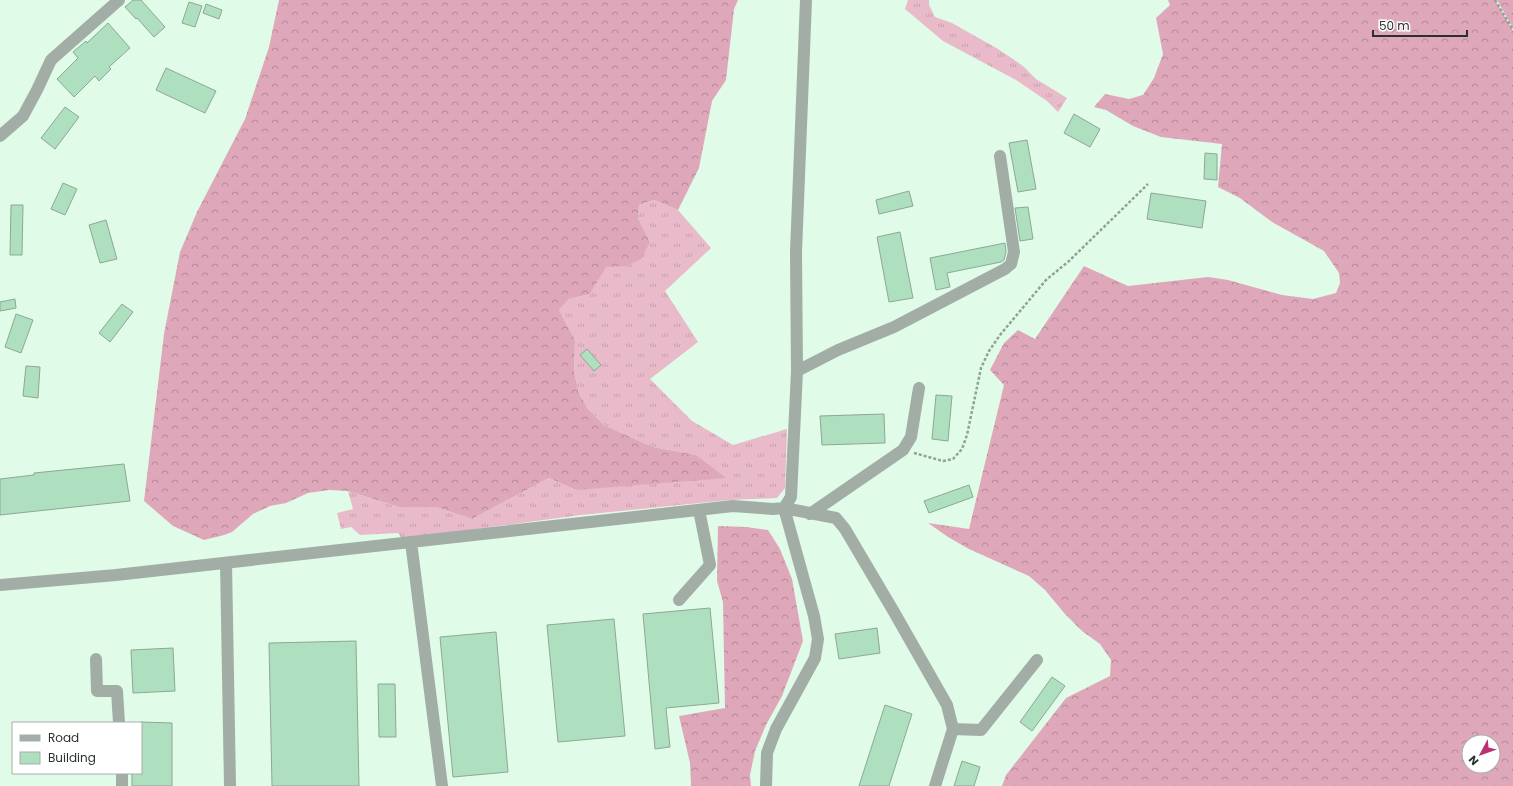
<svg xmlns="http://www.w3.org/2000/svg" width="1513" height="786" viewBox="0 0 1513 786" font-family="Poppins,sans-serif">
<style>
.grass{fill:url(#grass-tufts)}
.forest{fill:url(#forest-crowns);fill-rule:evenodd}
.building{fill:#aedfbe;stroke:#8ea796}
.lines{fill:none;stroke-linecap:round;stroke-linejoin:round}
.path{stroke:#8fa395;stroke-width:2.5;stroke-dasharray:3 2;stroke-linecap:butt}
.minor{stroke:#a2ada5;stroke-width:12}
</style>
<defs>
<pattern id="grass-tufts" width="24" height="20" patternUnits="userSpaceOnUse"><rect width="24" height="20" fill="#e9bac9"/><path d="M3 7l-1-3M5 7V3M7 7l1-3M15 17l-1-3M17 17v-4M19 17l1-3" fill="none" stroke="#c8a0ad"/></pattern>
<pattern id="forest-crowns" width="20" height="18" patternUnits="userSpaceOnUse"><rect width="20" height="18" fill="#dfa8ba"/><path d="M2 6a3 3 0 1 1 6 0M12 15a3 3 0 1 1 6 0" fill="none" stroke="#b58997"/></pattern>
</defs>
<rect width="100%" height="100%" fill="#e0fbe8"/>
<path class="grass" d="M908 0H929V5L935 17 952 23 998 49 1023 66 1036 79 1067 98 1058 112 1047 101 1016 80 943 41 905 9Z
M654 200 678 210 711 248 665 291 698 342 650 379 692 421 733 445 787 429 785 488 777 498 729 500 581 515 402 539 398 533 360 535 351 527 341 529 337 513 353 509 348 491 399 507H436L472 519 549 478 576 490 695 455 653 447 604 425 588 409 579 393 574 372 575 340 559 310 569 299 590 294 606 266H626L650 242 638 218 639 205Z"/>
<path class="forest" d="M279 0H738L734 9 726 80 712 101 699 168 678 210 654 200 639 205 638 218 650 242 641 259 626 266 606 267 590 294 569 299 559 310 575 340 574 372 579 393 588 409 604 425 653 447 696 455 726 478 576 490 549 478 472 519 436 507H399L348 491 329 490 308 493 286 503 270 506 253 514 232 532 224 535 204 540 173 526 144 501 164 334 180 252 197 212 245 119 269 47Z
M1168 0H1495L1513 31V786H1002L1006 775 1066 698 1110 676 1111 660 1100 644 1082 631 1065 614 1045 590 1029 576 969 549 948 537 928 523 969 529 1004 385 990 370 1004 343 1018 330 1035 339 1084 266 1128 286 1208 277 1228 280 1282 295 1313 299 1336 293 1340 283 1339 273 1324 251 1272 222 1240 198 1218 187 1222 144 1161 137 1133 126 1106 110 1094 107 1105 94 1129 99 1143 95 1154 78 1163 54 1156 18 1170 5ZM1469 742H1493V766H1469Z
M1497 0H1513V28Z
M718 526 746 527 768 530 780 549 792 579 803 641 782 696 766 725 755 751 750 775 751 786H691L690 763 679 716 725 708 723 602 717 581Z"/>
<path class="building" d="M133 0H141L165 27 154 37 137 18 136 19 125 7Z
M189 2 202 6 195 27 182 23Z
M206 4 222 10 219 19 203 13Z
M108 23 130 48 109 67 111 69 99 81 95 76 74 97 57 79 78 58 73 52 86 41 87 43Z
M166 68 216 91 205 113 156 90Z
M65 107 79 117 55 149 41 138Z
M1074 114 1100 129 1090 147 1064 133Z
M1027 140 1036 189 1018 192 1009 143Z
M1205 153 1217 154V180L1204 179Z
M63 183 77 189 65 215 51 209Z
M909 191 913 206 879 214 876 200Z
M1151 193 1206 201 1202 228 1147 219Z
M11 205H23L22 255H10Z
M1028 207 1033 239 1020 241 1015 208Z
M106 220 117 259 100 263 89 225Z
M900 232 913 298 889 302 877 237Z
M1005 243 1006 252 1004 260 1001 262 947 273 950 287 936 290 930 258Z
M15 299 16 308 0 311V302Z
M122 304 133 312 110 342 99 333Z
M16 314 33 320 21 353 5 347Z
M587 349 601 365 594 371 580 355Z
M26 366 40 367 38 398 23 396Z
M936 395 952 396 948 441 932 439Z
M884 414 885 443 822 445 820 416Z
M124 464 130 501 0 515V479L34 475V473Z
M969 485 973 497 929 513 924 501Z
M710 608 719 703 666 708 670 747 655 749 643 614Z
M614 619 625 736 558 742 547 625Z
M877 628 880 653 839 659 835 634Z
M496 632 508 772 453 777 440 637Z
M356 641 359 786H272L269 643Z
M173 648 175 691 133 693 131 650Z
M1052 677 1065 686 1032 731 1020 722Z
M378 684H395L396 737H379Z
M885 705 912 714 889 786H859Z
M141 722 172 723V786H132V773H141Z
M962 761 980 767 974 786H954Z"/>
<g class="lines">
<path class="path" d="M1495 0 1513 30
M914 453 943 461 953 459 962 449 967 435 981 368 989 351 1000 335 1046 280 1069 261 1148 184"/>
<path class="minor" d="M0 136 23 116 37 90 51 60 119 0
M797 371 838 350 894 327 1005 269 1011 264 1014 252 1000 156
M810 514 903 450 911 437 919 388
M411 542 442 786
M226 563 230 786
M0 585 116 575 733 506 773 509 784 508 836 518 845 529 894 612 947 705 953 729 935 786
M679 600 710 565 699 510
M96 659 97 691H117L119 723
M953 729 981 730 1037 660
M122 773V786
M766 786 767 753 776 729 815 658 818 639 814 616 784 508 791 497 797 371 796 252 806 0"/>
</g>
<rect x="12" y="722" width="130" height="52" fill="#ffffff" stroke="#a9adaa"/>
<rect x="20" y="735" width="20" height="6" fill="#a2ada5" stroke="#a9adaa"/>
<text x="48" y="742" font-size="12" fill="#28322b">Road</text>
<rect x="20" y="752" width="20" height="12" fill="#aedfbe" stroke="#a9adaa"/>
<text x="48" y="762" font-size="12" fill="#28322b">Building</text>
<g transform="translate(1481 754) rotate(229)"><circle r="19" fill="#ffffff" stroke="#a9adaa"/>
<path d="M0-3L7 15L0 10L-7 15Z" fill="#bb3270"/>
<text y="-6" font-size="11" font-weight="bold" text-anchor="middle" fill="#28322b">N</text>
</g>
<path d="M1373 30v6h94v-6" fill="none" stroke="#28322b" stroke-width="2"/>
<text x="1379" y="30" font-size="12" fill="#28322b" stroke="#ffffff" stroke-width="3" paint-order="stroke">50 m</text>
</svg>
